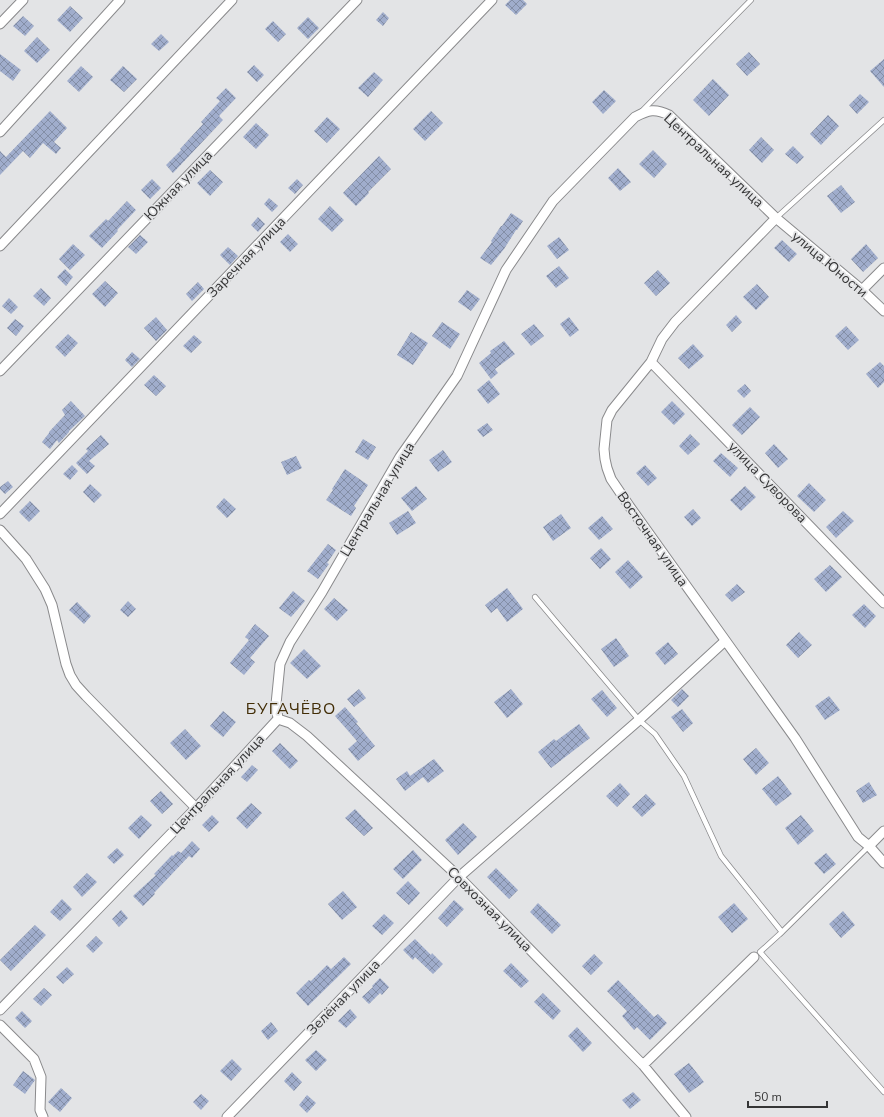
<svg xmlns="http://www.w3.org/2000/svg" width="884" height="1117" viewBox="0 0 884 1117" font-family="'Nunito Sans',sans-serif">
<style>
.building{fill:url(#building-cross-hatch)}
.lines{fill:none;stroke-linecap:round;stroke-linejoin:round}
.lane-casing{stroke:#8a8a8c;stroke-width:6}
.street-casing{stroke:#8a8a8c;stroke-width:11}
.lane{stroke:#fff;stroke-width:4.5}
.street{stroke:#fff;stroke-width:9}
.labels{text-anchor:middle;stroke-width:3.5;stroke-linejoin:round;paint-order:stroke}
.street-label{font-size:14px;fill:#353536;stroke:#e3e4e6}
.quarter-label{font-size:16px;letter-spacing:1px;fill:#422d06;stroke:#e3e4e6}
</style>
<defs>
<pattern id="building-cross-hatch" width="8" height="8" patternUnits="userSpaceOnUse"><rect width="8" height="8" fill="#a0adcc"/><path d="M0 0l8 8M0 8l8-8" fill="none" stroke="#838ea6"/></pattern>
</defs>
<rect width="100%" height="100%" fill="#e3e4e6"/>
<path class="building" d="M510 0H523L527 4 516 15 505 5Z
M70 6 83 18 70 32 57 20Z
M383 12 389 18 383 26 376 20Z
M23 16 34 26 25 36 13 26Z
M308 17 319 28 308 39 297 28Z
M273 21 286 34 278 42 265 29Z
M161 34 169 42 159 51 151 44Z
M37 37 50 50 37 63 24 51Z
M749 52 760 64 747 76 736 64Z
M0 54 21 70 13 81 0 71Z
M884 59V87L870 71Z
M254 65 264 75 257 82 247 72Z
M81 66 93 77 79 92 67 81Z
M123 66 137 79 124 92 110 80Z
M374 72 383 80 368 97 358 88Z
M713 79 729 95 709 116 693 100Z
M226 88 236 98 219 116 223 120 173 173 166 165 181 150 180 149 203 124 201 122 220 101 216 98Z
M604 90 616 101 603 114 592 102Z
M860 94 869 102 857 114 849 105Z
M50 111 67 128 54 142 61 148 56 154 43 143 30 158 23 151 0 175V151L6 157Z
M431 111 443 123 425 141 413 129Z
M828 115 839 126 821 145 810 134Z
M327 117 340 129 327 143 314 131Z
M256 123 269 135 256 149 243 137Z
M761 137 774 150 762 163 749 150Z
M793 146 804 157 797 164 785 154Z
M653 150 667 164 654 178 639 164Z
M379 156 391 169 368 192 369 193 356 206 343 193Z
M618 168 631 182 620 191 608 178Z
M210 170 223 182 210 196 197 183Z
M152 179 161 188 150 199 141 190Z
M297 179 303 185 295 194 288 188Z
M841 185 855 202 841 213 827 196Z
M269 198 278 206 272 212 264 204Z
M127 201 136 210 117 230 118 231 102 248 89 236 106 219 108 221Z
M330 206 344 220 332 232 318 219Z
M511 213 523 221 517 230H516L504 249 491 265 480 258 492 242 491 241 501 226H502Z
M258 217 265 224 258 232 251 225Z
M288 234 298 244 290 252 280 242Z
M140 235 148 242 136 254 128 247Z
M559 237 569 250 557 259 547 246Z
M782 240 797 254 789 262 774 248Z
M73 244 85 255 70 270 59 259Z
M866 244 878 258 863 272 851 259Z
M228 247 238 256 230 265 220 255Z
M559 266 569 278 556 288 546 276Z
M65 269 73 277 66 286 57 277Z
M658 270 670 283 656 296 644 283Z
M105 281 118 293 105 307 92 294Z
M198 282 204 289 192 301 186 294Z
M757 284 769 297 756 310 743 297Z
M41 288 51 298 44 306 33 296Z
M467 290 480 299 471 311 458 302Z
M9 298 18 307 11 314 2 306Z
M736 315 742 322 732 332 726 325Z
M156 317 167 330 156 341 144 328Z
M569 317 579 330 570 337 560 324Z
M15 319 24 326 16 336 7 328Z
M442 322 460 334 450 349 432 336Z
M534 324 544 336 531 346 521 334Z
M846 326 859 340 848 350 835 336Z
M411 332 428 343 413 365 397 355Z
M68 334 78 343 65 357 55 347Z
M194 335 202 342 191 353 183 346Z
M504 341 515 354 495 369 498 373 491 379 479 363 491 353 490 351Z
M693 344 704 356 689 369 678 358Z
M132 352 140 359 132 367 125 360Z
M880 362 884 366V382L878 388 866 374Z
M154 375 166 386 156 396 144 385Z
M489 380 500 394 488 404 477 390Z
M745 384 751 391 744 398 737 391Z
M71 401 85 416 69 431V432L59 443 57 440 50 449 42 442 49 433V432L65 415 62 410Z
M672 401 685 414 674 425 661 412Z
M750 407 760 417 742 435 732 425Z
M487 423 493 430 483 437 477 430Z
M690 434 700 444 688 455 679 446Z
M101 435 109 444 89 461 95 466 87 474 76 463 88 451 86 449Z
M363 439 376 447 368 460 355 452Z
M774 444 788 459 778 468 765 453Z
M443 450 452 462 438 472 429 460Z
M721 453 738 468 730 477 713 461Z
M296 456 302 468 287 475 281 462Z
M72 465 78 471 70 480 63 474Z
M645 465 657 478 648 486 636 473Z
M345 469 368 485 354 506 356 508 351 516 326 500 333 490 332 489Z
M8 481 13 487 5 494 0 489V487Z
M809 483 826 500 814 512 797 496Z
M90 484 102 495 94 503 83 492Z
M416 486 427 499 412 511 401 498Z
M745 486 756 497 741 511 730 500Z
M224 498 236 509 227 518 216 507Z
M30 501 40 511 29 522 19 512Z
M693 509 701 518 692 526 684 517Z
M408 511 416 523 397 535 389 523Z
M843 511 854 521 836 538 826 527Z
M561 514 571 528 553 541 543 527Z
M602 516 613 529 599 540 588 528Z
M328 544 336 550 327 563 329 564 318 579 307 571Z
M601 548 611 559 600 569 590 558Z
M628 560 643 577 630 589 615 572Z
M830 565 842 577 826 592 814 579Z
M737 584 745 592 732 602 725 595Z
M507 588 523 609 507 622 497 608 491 613 485 605Z
M293 591 305 601 291 617 279 608Z
M334 598 348 610 337 621 324 609Z
M128 601 136 609 128 617 120 610Z
M77 602 91 616 84 624 69 610Z
M864 604 876 616 865 628 852 615Z
M255 624 269 636 250 658 255 662 244 675 230 663 249 640 245 637Z
M799 632 812 645 798 658 786 645Z
M616 638 629 656 614 667 601 649Z
M668 642 678 654 665 665 655 653Z
M304 649 321 666 307 679 290 663Z
M359 689 366 698 354 707 347 699Z
M511 689 523 704 507 718 494 702Z
M682 689 689 696 678 707 671 700Z
M602 690 617 708 607 717 591 699Z
M829 696 840 710 825 720 815 706Z
M345 707 358 722 356 723 375 746 358 761 348 749 357 741 335 716Z
M682 709 693 723 683 732 671 717Z
M223 711 236 722 223 737 210 726Z
M579 724 590 738 551 768 538 752 554 739 556 741Z
M185 729 201 746 186 760 170 743Z
M280 743 298 761 290 769 272 751Z
M756 748 769 763 756 775 743 759Z
M434 759 444 771 428 783 423 777 405 791 396 779 407 771 410 776Z
M252 765 258 770 247 782 241 777Z
M778 776 792 794 776 806 762 789Z
M869 782 877 795 863 803 856 791Z
M620 783 630 794 617 807 606 796Z
M161 791 173 804 162 814 150 801Z
M646 794 656 804 642 817 632 807Z
M251 803 262 813 247 829 236 818Z
M355 809 373 828 364 836 345 818Z
M141 815 152 825 139 839 128 828Z
M212 815 219 822 209 832 202 825Z
M801 815 814 831 798 845 785 828Z
M463 823 477 837 458 855 445 840Z
M192 841 200 849 192 858 189 856 154 893 155 894 143 906 133 896 156 875 154 874 172 855 173 856 178 851 181 853Z
M117 848 124 855 114 864 107 857Z
M413 850 422 860 403 879 393 869Z
M826 853 836 864 824 874 814 863Z
M496 868 518 890 509 899 487 877Z
M87 873 97 882 82 897 73 887Z
M408 881 420 893 409 905 396 893Z
M343 891 357 907 342 920 328 904Z
M62 899 72 909 60 921 50 912Z
M454 900 464 909 447 927 438 918Z
M538 903 561 925 552 934 530 912Z
M734 903 748 919 732 933 718 917Z
M121 910 128 918 119 927 112 919Z
M843 911 855 925 841 938 829 924Z
M384 914 394 923 382 935 372 926Z
M35 925 46 935 11 971 0 960Z
M96 936 103 943 93 953 86 946Z
M415 939 431 955 432 953 443 964 433 974 415 957 413 960 403 950Z
M594 954 603 963 591 975 582 966Z
M344 957 351 964 308 1006 296 993 309 980 311 981 327 965 331 969Z
M511 963 529 981 521 988 503 971Z
M67 967 74 974 63 984 56 977Z
M380 978 389 987 382 995 380 993 369 1004 362 997 373 987 372 986Z
M618 980 654 1017 658 1014 667 1023 650 1040 637 1027 634 1030 622 1016 627 1011 607 991Z
M44 988 52 995 41 1006 33 999Z
M543 993 561 1011 553 1020 534 1002Z
M350 1009 357 1017 346 1028 338 1021Z
M22 1011 32 1021 25 1028 15 1018Z
M271 1022 278 1031 268 1040 261 1031Z
M577 1027 592 1043 583 1052 568 1036Z
M316 1050 327 1060 316 1071 305 1060Z
M232 1059 242 1069 231 1081 220 1071Z
M689 1063 704 1082 689 1093 674 1074Z
M23 1071 35 1080 25 1094 13 1085Z
M292 1072 302 1082 294 1091 284 1081Z
M61 1088 72 1098 60 1112 48 1102Z
M633 1092 641 1100 630 1109 622 1100Z
M201 1094 209 1101 201 1110 193 1102Z
M307 1095 316 1103 307 1113 299 1105Z"/>
<g class="lines">
<defs>
<path id="lane" d="M641 112 751 0
M776 218 884 120
M535 597 639 720 655 734 684 776 721 856 782 932 760 952 884 1092
M780 934 869 846"/>
<path id="street" d="M0 24 23 0
M0 132 120 0
M776 218 675 322 662 339 651 362 612 410 607 420 604 449 605 459 607 468 611 479 630 507 795 738 858 837 869 846 884 863
M0 246 232 0
M862 290 884 268
M651 362 884 603
M0 371 357 0
M0 514 492 0
M0 530 26 559 45 589 52 605 66 664 70 675 76 685 86 696 196 808
M278 719 290 723 307 736 459 877 643 1065 686 1117
M869 846 884 831
M0 1010 196 808 278 719 276 704 280 664 290 642 322 592 400 457 457 376 506 270 553 201 635 117C648 110 655 108 669 115L776 218 862 290 884 311
M0 1025 34 1059 41 1077 40 1110 43 1117
M643 1065 754 957
M227 1117 459 877 639 720 725 641"/>
</defs>
<use href="#lane" class="lane-casing"/>
<use href="#street" class="street-casing"/>
<use href="#lane" class="lane"/>
<use href="#street" class="street"/>
</g>
<g class="labels">
<g class="street-label">
<text transform="translate(714 160) rotate(43)" y="5">Центральная улица</text>
<text transform="translate(178 185) rotate(-46)" y="5">Южная улица</text>
<text transform="translate(246 257) rotate(-46)" y="5">Заречная улица</text>
<text transform="translate(830 264) rotate(40)" y="5">улица Юности</text>
<text transform="translate(768 482) rotate(46)" y="5">улица Суворова</text>
<text transform="translate(377 499) rotate(-59)" y="5">Центральная улица</text>
<text transform="translate(653 539) rotate(55)" y="5">Восточная улица</text>
<text transform="translate(217 784) rotate(-47)" y="5">Центральная улица</text>
<text transform="translate(490 909) rotate(45)" y="5">Совхозная улица</text>
<text transform="translate(343 997) rotate(-46)" y="5">Зелёная улица</text>
</g>
<g class="quarter-label">
<text x="291" y="714">БУГАЧЁВО</text>
</g>
</g>
<path d="M748 1101v6h79v-6" fill="none" stroke="#353536" stroke-width="2"/>
<text x="754" y="1101" font-size="12" fill="#353536" stroke="#e3e4e6" stroke-width="3" paint-order="stroke">50 m</text>
</svg>
